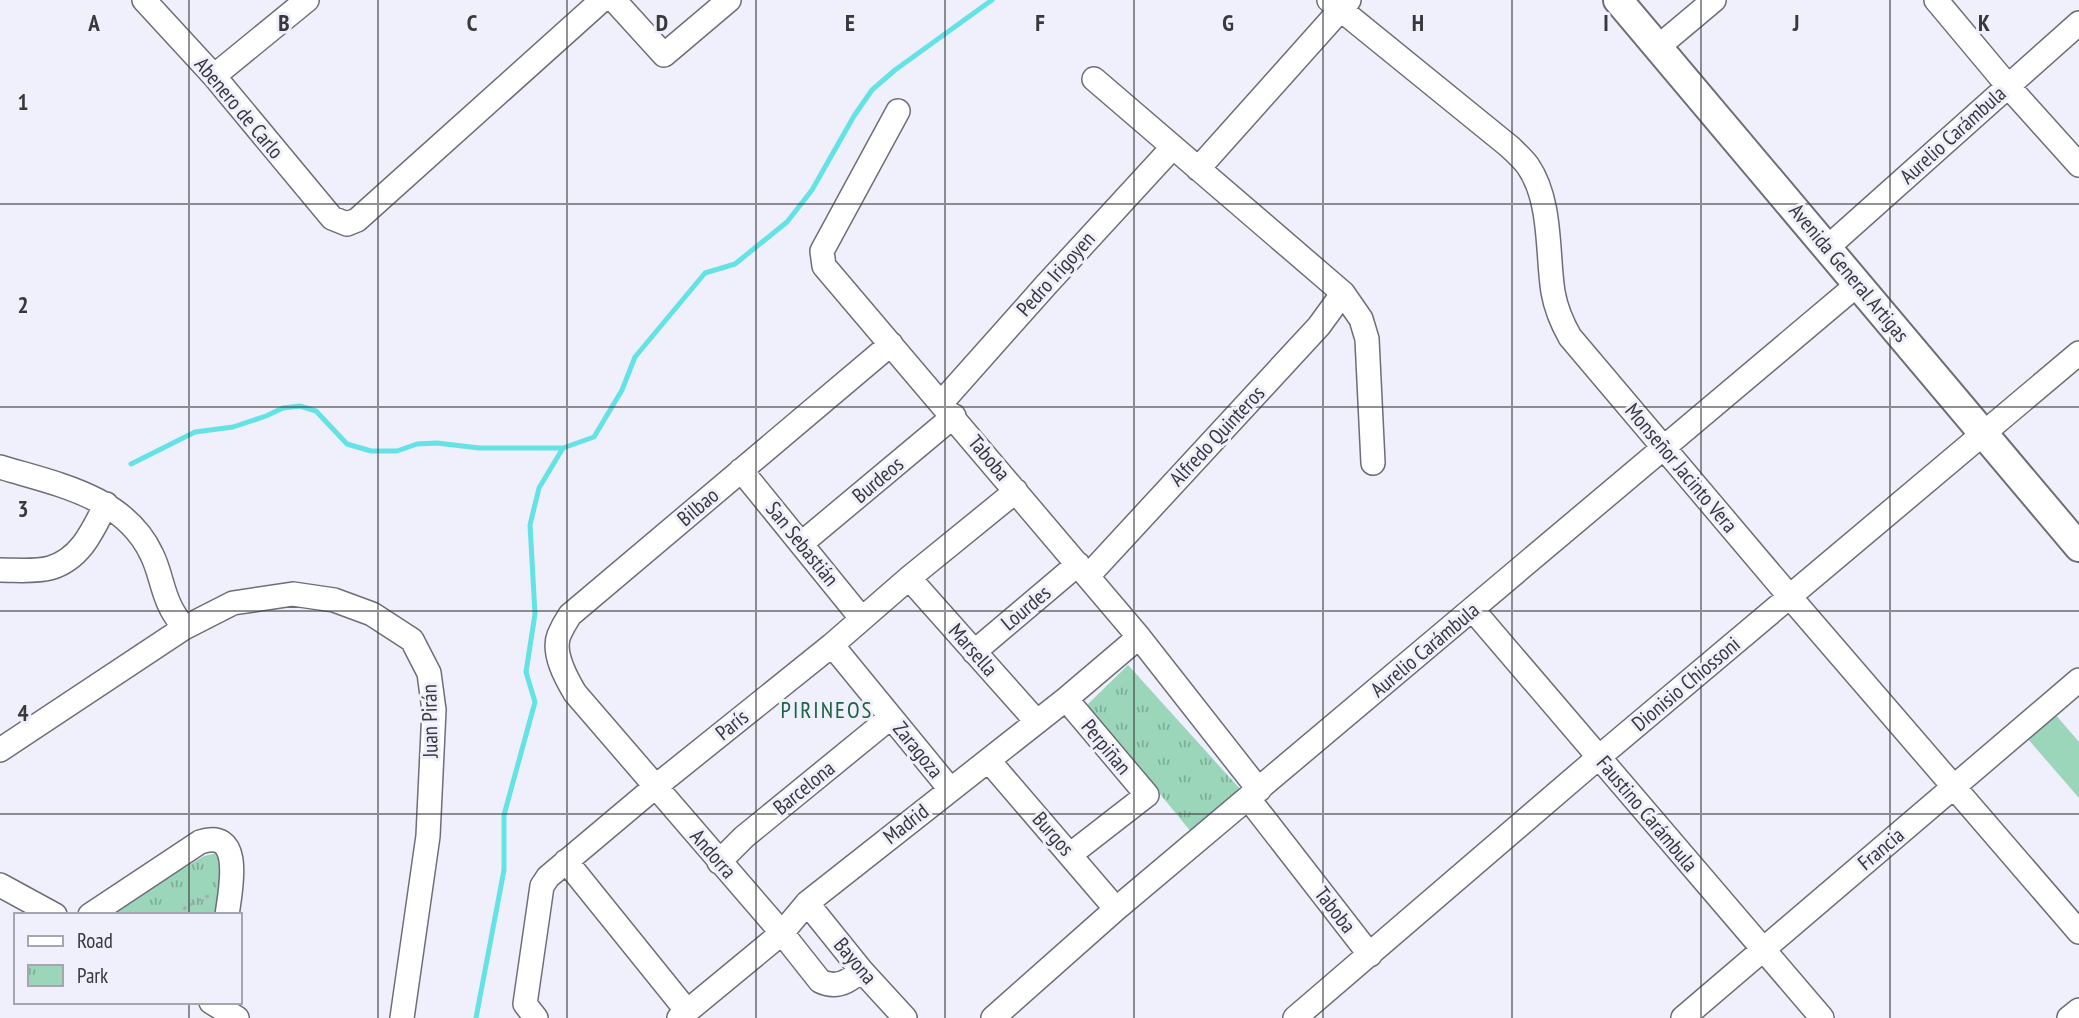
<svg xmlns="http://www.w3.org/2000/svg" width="2079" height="1018" viewBox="0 0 2079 1018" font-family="'PT Sans Narrow',sans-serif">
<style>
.grass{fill:#9bd5ba}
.park{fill:url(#park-tufts)}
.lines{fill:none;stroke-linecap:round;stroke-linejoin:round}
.stream{stroke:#65e2e6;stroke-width:5}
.minor-casing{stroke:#6d6e78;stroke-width:26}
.major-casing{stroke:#6d6e78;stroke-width:32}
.path{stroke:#a6a6af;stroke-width:2.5;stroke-dasharray:3.5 5;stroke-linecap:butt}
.minor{stroke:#fff;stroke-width:23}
.major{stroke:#fff;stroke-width:28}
.grid{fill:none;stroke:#38383d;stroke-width:2;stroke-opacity:0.55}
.labels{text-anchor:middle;stroke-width:6;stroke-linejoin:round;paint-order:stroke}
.street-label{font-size:21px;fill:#38383d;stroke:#eff0fb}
.neighbourhood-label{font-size:23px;letter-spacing:2px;fill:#206044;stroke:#eff0fb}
.grid-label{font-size:23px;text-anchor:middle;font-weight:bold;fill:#38383d;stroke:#eff0fb;stroke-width:6;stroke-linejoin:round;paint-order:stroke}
</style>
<defs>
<pattern id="park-tufts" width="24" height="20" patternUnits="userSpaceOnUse" patternTransform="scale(1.75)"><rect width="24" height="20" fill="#9bd5ba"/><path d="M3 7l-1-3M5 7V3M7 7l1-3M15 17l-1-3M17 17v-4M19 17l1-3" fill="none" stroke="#7fae98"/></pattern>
</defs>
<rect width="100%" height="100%" fill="#eff0fb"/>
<path class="grass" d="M2055 714 2079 742V798L2027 738Z"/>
<path class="park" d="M1128 665 1241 790 1192 833 1087 705Z
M218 853 223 865 218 915H106L204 856Z"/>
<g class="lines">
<path class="stream" d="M131 464 195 432 233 427 266 416 283 408 300 406 316 411 347 444 371 451H397L417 444 437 443 479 448H563
M476 1018 504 870V815L535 702 526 672 535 614 530 525 539 488 563 448 594 437 622 390 635 357 705 273 735 264 787 222 812 190 854 116 872 90 895 70 992 0"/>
<defs>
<path id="minor" d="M144 0 214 76 332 218 347 224 357 220 602 0
M614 0 664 55 729 0
M1329 0 1510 147C1516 153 1523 159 1528 166 1552 201 1547 254 1553 292 1556 309 1562 323 1570 337L1790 597 2079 932
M1936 0 2008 86 2079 165
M1658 47 1714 0
M214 76 307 0
M1094 79 1343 293 1361 319 1367 339 1373 463
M898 111 822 251 824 266 1139 637 1259 790
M1198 169 1349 0
M1828 247 2079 23
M942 402 1046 285 1172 148
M0 467C56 484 125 496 152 555 160 571 162 590 170 606 173 613 179 621 184 628
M741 470 862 619
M802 543 954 416
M0 570C16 570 35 572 50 568 81 559 93 530 106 504
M1088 576 1319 326 1343 293
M909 578 1037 722
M1473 610 1822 1018
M832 645 950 789
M974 652 1078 564
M1066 699 1147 795 1071 854
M0 750 184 628 233 603 293 594 334 600 372 614 412 640 429 673 434 710 428 836 402 1018
M989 761 1116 909
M1248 798 1370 955
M566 861 687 1011
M719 862 744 837 891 717
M0 885 55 915
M807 903 861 970 905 1018
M90 915 200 842C245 827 230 892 227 915
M861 970C849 982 836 989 820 981L782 933 575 693C566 678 552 653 559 635 562 628 566 621 570 615L891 344
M211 1002 237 1018
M536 1018 525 1004 542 886 548 877 655 787 832 645 909 578 1016 491
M679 1018 782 933 807 903 1066 699 1139 637
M993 1018 1116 909 1858 284
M1295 1018 1599 757 2079 353
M1683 1018 2079 680
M2069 1018 2079 1010"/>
<path id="major" d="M1618 0 2079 547"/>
</defs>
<use href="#minor" class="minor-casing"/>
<use href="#major" class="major-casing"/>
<path class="path" d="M177 915 186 907 212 894"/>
<use href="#minor" class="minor"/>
<use href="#major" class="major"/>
</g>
<path class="grid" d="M189 0V915M378 0V1018M567 0V1018M756 0V1018M945 0V1018M1134 0V1018M1323 0V1018M1512 0V1018M1701 0V1018M1890 0V1018M0 204H2079M0 407H2079M0 611H2079M0 814H2079M189 1002V1018"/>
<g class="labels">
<g class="street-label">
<text transform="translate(239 108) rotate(50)" y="7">Abenero de Carlo</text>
<text transform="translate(1953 135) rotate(-42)" y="7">Aurelio Carámbula</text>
<text transform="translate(1849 273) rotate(50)" y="7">Avenida General Artigas</text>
<text transform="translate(1056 274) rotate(-48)" y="7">Pedro Irigoyen</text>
<text transform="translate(1217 436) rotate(-47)" y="7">Alfredo Quinteros</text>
<text transform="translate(989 458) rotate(50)" y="7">Taboba</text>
<text transform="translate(1681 468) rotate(50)" y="7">Monseñor Jacinto Vera</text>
<text transform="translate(878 480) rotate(-40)" y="7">Burdeos</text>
<text transform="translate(698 507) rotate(-40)" y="7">Bilbao</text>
<text transform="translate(802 544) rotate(51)" y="7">San Sebastián</text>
<text transform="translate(1026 608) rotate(-40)" y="7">Lourdes</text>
<text transform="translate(973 650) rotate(49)" y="7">Marsella</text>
<text transform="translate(1425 650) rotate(-40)" y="7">Aurelio Carámbula</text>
<text transform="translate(1686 684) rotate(-40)" y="7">Dionisio Chiossoni</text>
<text transform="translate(430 721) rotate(-91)" y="7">Juan Pirán</text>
<text transform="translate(732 725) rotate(-39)" y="7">París</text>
<text transform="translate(1106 747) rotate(50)" y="7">Perpiñan</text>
<text transform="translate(918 750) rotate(51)" y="7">Zaragoza</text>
<text transform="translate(804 788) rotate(-39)" y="7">Barcelona</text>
<text transform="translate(1647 814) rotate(50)" y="7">Faustino Carámbula</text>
<text transform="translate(906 824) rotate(-38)" y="7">Madrid</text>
<text transform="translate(1053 834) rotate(49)" y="7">Burgos</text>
<text transform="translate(1881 849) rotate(-40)" y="7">Francia</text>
<text transform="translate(713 854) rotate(49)" y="7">Andorra</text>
<text transform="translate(1335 910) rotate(52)" y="7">Taboba</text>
<text transform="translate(855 961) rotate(50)" y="7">Bayona</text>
</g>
<g class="neighbourhood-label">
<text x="827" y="718">PIRINEOS</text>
</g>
</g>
<g class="grid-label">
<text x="94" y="31">A</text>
<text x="284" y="31">B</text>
<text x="472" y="31">C</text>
<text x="662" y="31">D</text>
<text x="850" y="31">E</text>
<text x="1040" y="31">F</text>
<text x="1228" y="31">G</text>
<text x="1418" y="31">H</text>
<text x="1606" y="31">I</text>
<text x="1796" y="31">J</text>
<text x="1984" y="31">K</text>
<text x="23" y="110">1</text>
<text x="23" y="313">2</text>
<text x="23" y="517">3</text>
<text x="23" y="721">4</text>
</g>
<rect x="14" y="913" width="228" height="91" fill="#eff0fb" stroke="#a6a6af" stroke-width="2"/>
<rect x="28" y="936" width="35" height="10" fill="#ffffff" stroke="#a6a6af" stroke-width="2"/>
<text x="77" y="948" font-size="21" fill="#38383d">Road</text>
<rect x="28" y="965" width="35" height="21" fill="url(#park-tufts)" stroke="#a6a6af" stroke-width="2"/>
<text x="77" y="983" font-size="21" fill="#38383d">Park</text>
</svg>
